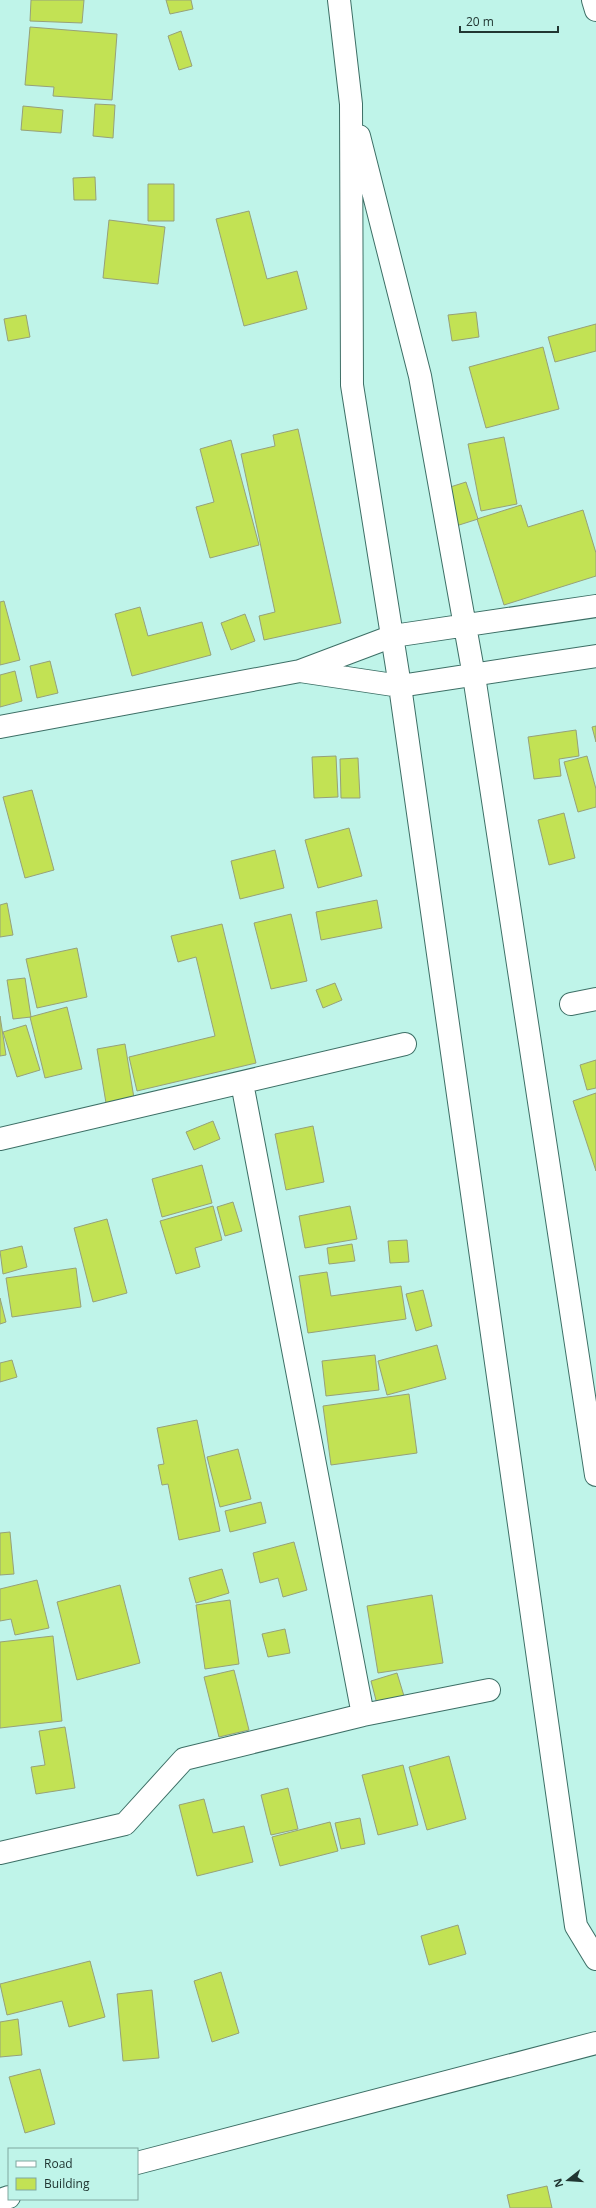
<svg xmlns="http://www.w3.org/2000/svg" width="596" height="2208" viewBox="0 0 596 2208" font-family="'Open Sans',sans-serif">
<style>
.building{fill:#c2e254;stroke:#96a17a}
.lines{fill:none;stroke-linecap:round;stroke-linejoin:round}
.minor-casing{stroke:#3d6f66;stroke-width:24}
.tertiary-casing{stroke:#3d6f66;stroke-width:24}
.secondary-casing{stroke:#3d6f66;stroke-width:24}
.minor{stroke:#fff;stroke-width:22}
.tertiary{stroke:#fff;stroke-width:22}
.secondary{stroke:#fff;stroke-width:22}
</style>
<rect width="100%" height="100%" fill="#bff4e9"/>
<path class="building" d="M31 0H84L82 23 30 21Z
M166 0H191L193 9 170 14Z
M30 27 117 34 112 100 53 96 54 87 25 85Z
M181 31 192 66 179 70 168 36Z
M95 104 115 105 113 138 93 136Z
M23 106 63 110 61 133 21 130Z
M95 177 96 200H74L73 178Z
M148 184H174V221H148Z
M249 211 267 279 297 271 307 309 244 326 216 219Z
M109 220 165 227 158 284 103 278Z
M476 312 479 337 452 341 448 315Z
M26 315 30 337 8 341 4 319Z
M596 324V351L555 362 548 337Z
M543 347 559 409 486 428 469 367Z
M298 429 341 623 264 640 259 616 275 612 241 454 275 446 273 435Z
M504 437 517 504 481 511 468 444Z
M231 440 259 545 210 558 196 507 214 502 200 449Z
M466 482 478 519 456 526 444 489Z
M521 505 528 527 583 510 596 553V576L504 605 477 519Z
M4 601 20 660 0 665V602Z
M140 607 148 636 202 622 211 655 132 676 115 614Z
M245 614 255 641 231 650 221 623Z
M50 661 58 693 37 698 30 666Z
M15 671 22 701 0 707V675Z
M596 726V742L592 727Z
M576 730 579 756 559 759 561 776 534 779 528 737Z
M336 756 338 797 314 798 312 757Z
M587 756 596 789V807L578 812 564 762Z
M358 758 360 798H341L340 759Z
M32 790 54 870 25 878 3 797Z
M564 813 575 858 549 865 538 820Z
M349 828 362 876 318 888 305 840Z
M275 850 284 888 240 899 231 861Z
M377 900 382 928 321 940 316 912Z
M7 903 13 935 0 937V905Z
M291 914 307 981 271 989 254 923Z
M222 924 256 1063 137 1091 129 1057 215 1036 196 957 178 962 171 936Z
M77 948 87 997 37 1008 26 959Z
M25 978 31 1017 13 1019 7 980Z
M335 983 342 1000 323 1008 316 990Z
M67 1007 82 1069 45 1078 30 1017Z
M0 1016 6 1055 0 1056Z
M26 1025 40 1070 17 1077 3 1032Z
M125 1044 134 1098 106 1103 97 1049Z
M596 1060V1088L587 1090 580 1065Z
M596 1093V1171L573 1101Z
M213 1121 220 1139 194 1150 186 1132Z
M313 1126 324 1182 286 1190 275 1134Z
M202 1165 212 1203 162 1217 152 1179Z
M233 1202 242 1231 225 1236 217 1207Z
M213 1206 222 1240 195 1248 200 1267 176 1274 160 1221Z
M350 1206 357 1239 305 1248 299 1216Z
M107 1219 127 1293 93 1302 74 1228Z
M407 1240 409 1262 390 1263 388 1241Z
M352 1244 355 1261 329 1264 327 1248Z
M22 1246 27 1267 3 1274 0 1251Z
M76 1268 81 1307 12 1317 6 1278Z
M327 1272 331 1296 401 1286 406 1319 308 1333 299 1276Z
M423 1290 432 1326 416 1331 406 1294Z
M0 1298 6 1322 0 1324Z
M437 1345 446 1379 387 1395 378 1361Z
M375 1355 379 1390 326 1396 322 1361Z
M12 1360 17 1377 0 1382V1363Z
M409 1394 417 1453 331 1465 323 1406Z
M197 1420 220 1531 179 1540 168 1484 162 1485 158 1465 164 1464 157 1428Z
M238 1449 251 1499 220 1507 207 1457Z
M261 1502 266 1523 230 1532 225 1511Z
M10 1532 14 1574 0 1575V1533Z
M294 1542 307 1590 283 1597 278 1578 260 1583 253 1553Z
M222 1569 229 1593 196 1603 189 1578Z
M37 1580 49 1628 15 1635 11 1619 0 1621V1589Z
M120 1585 140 1663 77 1680 57 1602Z
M432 1595 443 1663 378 1673 367 1606Z
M230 1600 239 1664 205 1669 196 1605Z
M285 1629 290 1653 268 1657 262 1634Z
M53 1636 62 1721 0 1728V1642Z
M234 1670 249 1730 219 1737 204 1677Z
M397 1673 404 1696 377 1704 371 1681Z
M65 1727 75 1788 36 1794 31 1767 45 1765 39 1731Z
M449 1756 466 1819 427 1830 409 1767Z
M403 1765 418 1825 378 1835 362 1775Z
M288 1788 298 1829 271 1835 261 1795Z
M204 1799 213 1833 244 1826 253 1862 197 1876 179 1805Z
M360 1818 365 1844 341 1849 335 1823Z
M330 1822 338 1851 280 1866 272 1837Z
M458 1925 466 1954 429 1965 421 1936Z
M90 1961 105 2017 69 2027 62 2001 7 2015 0 1984Z
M221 1972 239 2033 212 2042 194 1981Z
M152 1990 159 2058 123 2061 117 1994Z
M18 2019 22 2055 0 2057V2022Z
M40 2069 55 2124 25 2133 9 2077Z
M547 2186 552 2208H510L507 2195Z"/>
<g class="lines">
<defs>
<path id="minor" d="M593 0 596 10
M571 1004 596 999
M242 1083 363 1715
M0 1139 405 1044
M0 1853 125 1824 184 1759 363 1715 489 1690"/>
<path id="tertiary" d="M300 671 400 686 576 1926 596 1959
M474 676 596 1475
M0 727 300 671 393 636
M137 2163 596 2043
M0 2200 9 2197"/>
<path id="secondary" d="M339 0 351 104 352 385 400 686 596 656
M359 136 420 376 474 676
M393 636 596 606"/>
</defs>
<use href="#minor" class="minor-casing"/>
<use href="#tertiary" class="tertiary-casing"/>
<use href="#secondary" class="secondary-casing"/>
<use href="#minor" class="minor"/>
<use href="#tertiary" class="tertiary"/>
<use href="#secondary" class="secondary"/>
</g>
<rect x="8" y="2148" width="130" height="52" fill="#bff4e9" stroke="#80a8a0"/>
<rect x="16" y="2161" width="20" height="6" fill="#ffffff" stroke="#80a8a0"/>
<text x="44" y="2168" font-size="12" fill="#213632">Road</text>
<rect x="16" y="2178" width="20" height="12" fill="#c2e254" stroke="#80a8a0"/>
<text x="44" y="2188" font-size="12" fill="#213632">Building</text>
<g transform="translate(568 2180) rotate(253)" stroke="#bff4e9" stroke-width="3" paint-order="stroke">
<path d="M0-3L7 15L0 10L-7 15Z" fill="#213632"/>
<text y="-6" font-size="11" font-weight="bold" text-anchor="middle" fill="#213632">N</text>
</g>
<path d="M460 26v6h98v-6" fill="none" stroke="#213632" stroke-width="2"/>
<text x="466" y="26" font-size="12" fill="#213632" stroke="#bff4e9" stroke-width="3" paint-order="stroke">20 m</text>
</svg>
